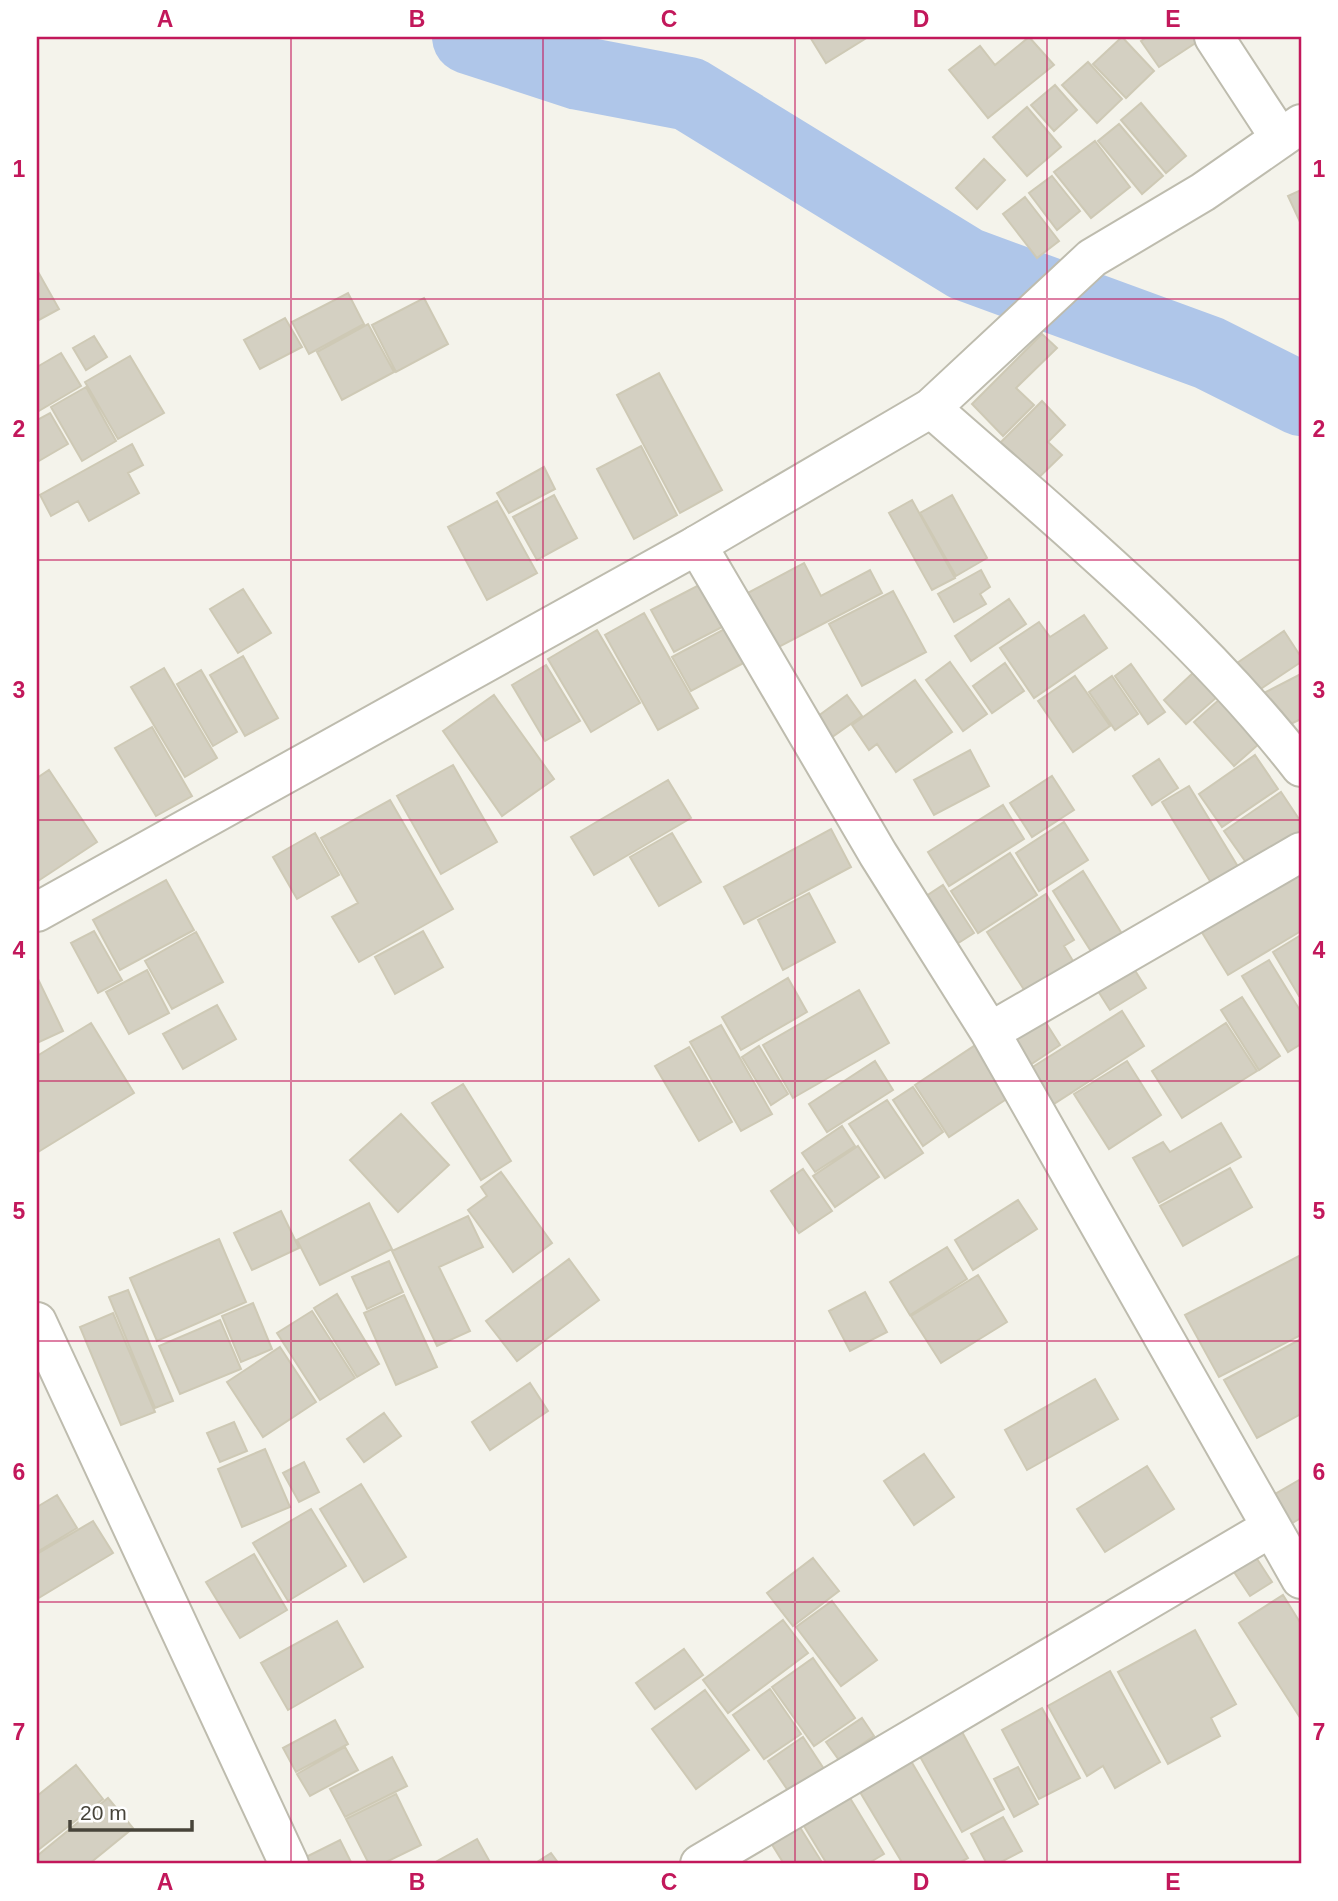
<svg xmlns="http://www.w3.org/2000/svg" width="1338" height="1901" viewBox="0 0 1338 1901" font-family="Arial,sans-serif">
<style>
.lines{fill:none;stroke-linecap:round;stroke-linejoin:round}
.river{stroke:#afc6e9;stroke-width:74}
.building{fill:#d4d0c2;stroke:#cec9b5;stroke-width:2}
.minor-casing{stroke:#bebcae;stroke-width:42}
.tertiary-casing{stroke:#bebcae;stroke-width:42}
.minor{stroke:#fff;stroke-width:38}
.tertiary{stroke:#fff;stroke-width:38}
.grid{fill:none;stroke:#c2185b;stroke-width:2;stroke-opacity:0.55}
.neatline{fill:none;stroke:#c2185b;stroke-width:2.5}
.grid-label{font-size:23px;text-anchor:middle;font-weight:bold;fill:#c2185b}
</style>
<rect width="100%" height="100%" fill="#f4f3eb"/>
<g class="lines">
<path class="river" d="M469 37 579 73 689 94 966 264 1209 353 1301 399"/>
</g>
<path class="building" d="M810 37H868L826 63Z
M1029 37 1054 65 988 118 949 70 980 46 995 65Z
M1122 37 1154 71 1126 98 1093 64Z
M1147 37H1193L1197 42 1159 67 1141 41Z
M1088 62 1122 99 1097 123 1062 85Z
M1055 85 1077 110 1054 131 1031 105Z
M1141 103 1186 156 1166 173 1121 120Z
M1027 107 1061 147 1027 176 993 137Z
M1119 124 1163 176 1142 194 1098 141Z
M1095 141 1130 187 1091 218 1054 172Z
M984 159 1005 180 977 209 956 188Z
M1052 176 1080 211 1057 230 1029 193Z
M1301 190V224L1288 196Z
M1025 197 1059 241 1037 258 1003 214Z
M37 270 59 309 37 321Z
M348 293 364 324 309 354 292 322Z
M424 298 448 344 396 372 372 325Z
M285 318 302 347 260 369 244 340Z
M368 324 394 372 342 400 317 352Z
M1042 334 1057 348 1016 388 1034 405 1003 436 972 404Z
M94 336 107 357 86 370 73 348Z
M61 353 81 386 37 412V367Z
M130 356 164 413 118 439 85 382Z
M659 373 722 490 680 513 617 395Z
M86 387 116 441 82 461 51 407Z
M1042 401 1065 425 1048 442 1062 455 1028 488 992 451Z
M50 413 68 444 37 462V420Z
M132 444 143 465 128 473 139 493 89 521 78 501 51 516 40 495Z
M641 446 677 515 634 539 597 469Z
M544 467 555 489 509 513 497 493Z
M554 495 577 538 537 560 513 517Z
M952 495 987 558 956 576 920 513Z
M912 500 955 578 932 590 889 513Z
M497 501 537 573 487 600 448 527Z
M804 563 821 596 870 570 882 593 773 650 744 595Z
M981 570 990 587 980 594 986 604 954 622 938 594Z
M699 585 722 627 674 652 651 610Z
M243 589 271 633 238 653 210 609Z
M893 591 926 652 862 686 829 624Z
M1009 599 1026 624 971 661 955 636Z
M644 613 698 708 658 730 605 635Z
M1084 615 1107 648 1034 698 1000 648 1039 622 1050 637Z
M732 625 751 659 691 691 672 657Z
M597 630 640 703 591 732 548 659Z
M1284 631 1301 657V662L1256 692 1237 663Z
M243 656 278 718 245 736 210 675Z
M950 662 987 714 963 731 926 680Z
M1005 663 1024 691 992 713 973 686Z
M1131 664 1165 712 1148 724 1115 676Z
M546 665 580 721 545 741 512 685Z
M164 668 217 758 185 777 131 687Z
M201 670 237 732 213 746 177 684Z
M1194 672 1217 697 1186 724 1164 700Z
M1301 674V719L1278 730 1260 695Z
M1075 676 1110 726 1073 752 1038 701Z
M1112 676 1138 714 1115 730 1089 692Z
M915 680 952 732 896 772 877 744 869 750 852 725Z
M494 695 554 779 502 816 443 731Z
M847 695 862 716 825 742 810 722Z
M1220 699 1260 743 1234 766 1194 722Z
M152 727 192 796 156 816 115 748Z
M970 750 989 786 934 815 914 780Z
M1255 755 1278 789 1222 827 1199 794Z
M1159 759 1178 788 1152 805 1133 776Z
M453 765 497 842 441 874 397 796Z
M49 770 97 842 38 881 37 778Z
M1052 776 1074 810 1032 837 1010 803Z
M668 780 691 818 594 875 571 837Z
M1189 786 1240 870 1213 886 1162 802Z
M1281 792 1301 822V833L1250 868 1224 831Z
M390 800 453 909 359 962 332 917 358 903 321 838Z
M1003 805 1024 839 949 886 928 852Z
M1064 822 1088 860 1039 891 1016 853Z
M831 829 851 867 744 924 724 887Z
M315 833 339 875 297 899 273 857Z
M672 833 701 882 659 906 630 857Z
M1010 853 1037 895 978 933 951 891Z
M1301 858V931L1228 975 1195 921Z
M1083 871 1124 937 1094 956 1053 891Z
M166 880 194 930 120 970 93 920Z
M943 885 974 933 944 952 914 904Z
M809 893 835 942 783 970 758 920Z
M1046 894 1074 940 1064 946 1076 966 1028 996 987 932Z
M94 931 122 980 98 993 71 943Z
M423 931 443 967 395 994 375 957Z
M196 932 223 982 172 1009 145 961Z
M1301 935V995L1299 996 1273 952Z
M1269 960 1301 1012V1044L1288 1052 1242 976Z
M1129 961 1146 988 1110 1010 1093 983Z
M147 970 169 1013 129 1034 106 992Z
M37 977 63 1031 37 1043Z
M788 978 807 1012 741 1050 722 1017Z
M859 990 889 1043 793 1098 763 1045Z
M1242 997 1280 1056 1259 1070 1221 1010Z
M217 1005 236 1039 183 1069 163 1034Z
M1122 1011 1144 1046 1046 1109 1023 1073Z
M1041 1015 1060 1045 1021 1071 1001 1041Z
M91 1023 134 1093 38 1152 37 1056Z
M1226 1023 1257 1071 1182 1118 1152 1071Z
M721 1025 772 1114 741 1131 690 1042Z
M977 1044 1011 1096 949 1137 915 1085Z
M759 1046 788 1094 771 1105 742 1057Z
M689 1047 732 1122 699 1141 655 1066Z
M875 1061 893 1090 827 1132 809 1104Z
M1127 1061 1161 1115 1109 1149 1074 1094Z
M463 1084 511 1161 481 1180 432 1103Z
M913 1087 943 1132 923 1146 893 1100Z
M887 1100 923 1153 885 1178 849 1124Z
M401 1114 449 1165 398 1212 350 1160Z
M1221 1123 1241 1157 1159 1203 1133 1158 1163 1142 1170 1152Z
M842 1126 855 1146 815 1172 802 1153Z
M858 1146 879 1177 835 1207 813 1176Z
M1230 1168 1252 1207 1183 1246 1160 1206Z
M803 1169 832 1211 799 1233 771 1191Z
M501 1172 552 1243 513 1272 468 1210 487 1196 481 1187Z
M1018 1200 1037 1229 973 1270 955 1240Z
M369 1203 392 1249 320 1285 297 1240Z
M281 1211 299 1248 252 1270 234 1233Z
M468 1216 483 1247 439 1267 470 1331 437 1346 392 1251Z
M219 1239 246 1302 157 1341 130 1278Z
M947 1247 967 1279 910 1315 890 1282Z
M1301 1255V1335L1219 1377 1185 1315Z
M569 1259 599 1300 517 1361 486 1321Z
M389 1261 403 1292 367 1309 352 1277Z
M978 1275 1007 1322 941 1363 911 1316Z
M128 1290 173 1401 155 1408 109 1297Z
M865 1292 887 1332 850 1351 829 1311Z
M337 1294 379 1364 357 1377 314 1308Z
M404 1295 437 1367 396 1385 364 1313Z
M253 1303 272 1349 241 1362 222 1316Z
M312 1311 355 1378 320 1400 277 1333Z
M113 1313 155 1412 121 1425 80 1327Z
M220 1320 241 1369 180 1394 159 1346Z
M1301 1339V1414L1257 1438 1224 1380Z
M280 1347 316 1402 263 1437 227 1382Z
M1095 1379 1118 1419 1027 1470 1005 1430Z
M530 1383 548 1411 490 1450 472 1422Z
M384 1413 401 1436 364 1462 347 1439Z
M234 1422 247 1451 220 1462 207 1433Z
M265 1449 290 1507 242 1527 218 1469Z
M924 1454 954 1497 914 1525 884 1481Z
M304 1462 319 1492 299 1502 283 1473Z
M1147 1466 1174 1509 1105 1552 1077 1509Z
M1301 1479V1518L1287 1526 1270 1497Z
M361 1484 406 1557 364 1582 320 1509Z
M57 1495 77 1528 37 1552V1507Z
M311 1509 346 1566 288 1601 253 1543Z
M93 1521 113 1553 37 1599V1554Z
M1250 1548 1272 1582 1250 1596 1228 1563Z
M254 1554 287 1610 240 1638 206 1582Z
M813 1558 839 1591 793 1626 767 1593Z
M1283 1595 1301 1624V1719L1239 1623Z
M832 1601 877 1660 841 1686 796 1627Z
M783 1620 808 1653 728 1713 703 1680Z
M337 1621 363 1667 288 1710 261 1663Z
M1195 1630 1236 1704 1211 1718 1220 1736 1168 1764 1118 1672Z
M684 1649 703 1675 655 1709 636 1683Z
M813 1658 855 1718 814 1746 772 1687Z
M1110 1671 1160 1762 1115 1788 1103 1766 1087 1776 1048 1706Z
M770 1689 801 1734 764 1759 733 1715Z
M705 1690 749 1750 696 1789 652 1729Z
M1042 1708 1080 1778 1039 1799 1002 1730Z
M862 1718 874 1736 839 1760 826 1742Z
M335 1720 348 1744 296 1772 283 1748Z
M961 1730 1004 1809 962 1832 918 1753Z
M803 1737 824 1769 789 1792 768 1761Z
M345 1747 358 1770 310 1796 297 1774Z
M392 1757 407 1786 345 1817 330 1789Z
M911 1761 968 1858 957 1864H903L860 1792Z
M76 1765 103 1799 37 1851V1796Z
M1018 1767 1038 1804 1014 1817 994 1779Z
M396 1794 421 1845 382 1864H369L346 1819Z
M108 1798 133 1828 89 1864H37V1856Z
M850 1798 884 1854 867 1864H827L804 1826Z
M1003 1817 1022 1851 997 1864H987L971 1834Z
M796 1821 823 1864H784L768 1838Z
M477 1839 491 1864H432Z
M340 1840 352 1864H305L302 1859Z
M551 1853 559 1864H534Z"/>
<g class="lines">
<defs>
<path id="minor" d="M1214 37 1280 138
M931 408C1060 522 1195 631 1301 767
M697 545 878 854 990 1032 1301 1579
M990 1032 1301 852
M37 1322 289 1864
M700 1864 1270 1528"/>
<path id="tertiary" d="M37 912 697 545 931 408 1092 258 1203 192 1301 124"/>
</defs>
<use href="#minor" class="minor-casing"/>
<use href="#tertiary" class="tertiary-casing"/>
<use href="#minor" class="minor"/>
<use href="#tertiary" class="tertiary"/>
</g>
<path class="grid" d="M291 37V1864M543 37V1864M795 37V1864M1047 37V1864M37 299H1301M37 560H1301M37 820H1301M37 1081H1301M37 1341H1301M37 1602H1301"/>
<rect width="1338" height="1901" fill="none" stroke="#ffffff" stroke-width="77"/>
<path d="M70 1820v10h122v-10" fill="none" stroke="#47443a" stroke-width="3.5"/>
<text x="80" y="1820" font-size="21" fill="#47443a" stroke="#ffffff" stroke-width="5" paint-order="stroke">20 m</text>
<rect x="38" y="38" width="1262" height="1824" class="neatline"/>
<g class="grid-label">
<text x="165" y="27">A</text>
<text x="417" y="27">B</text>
<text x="669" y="27">C</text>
<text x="921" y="27">D</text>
<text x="1173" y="27">E</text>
<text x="19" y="177">1</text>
<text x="1319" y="177">1</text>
<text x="19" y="437">2</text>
<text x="1319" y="437">2</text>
<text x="19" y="698">3</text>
<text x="1319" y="698">3</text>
<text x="19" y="958">4</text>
<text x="1319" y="958">4</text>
<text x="19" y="1219">5</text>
<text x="1319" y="1219">5</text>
<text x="19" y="1480">6</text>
<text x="1319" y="1480">6</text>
<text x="19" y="1740">7</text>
<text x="1319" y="1740">7</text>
<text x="165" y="1890">A</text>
<text x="417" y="1890">B</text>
<text x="669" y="1890">C</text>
<text x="921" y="1890">D</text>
<text x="1173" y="1890">E</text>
</g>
</svg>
